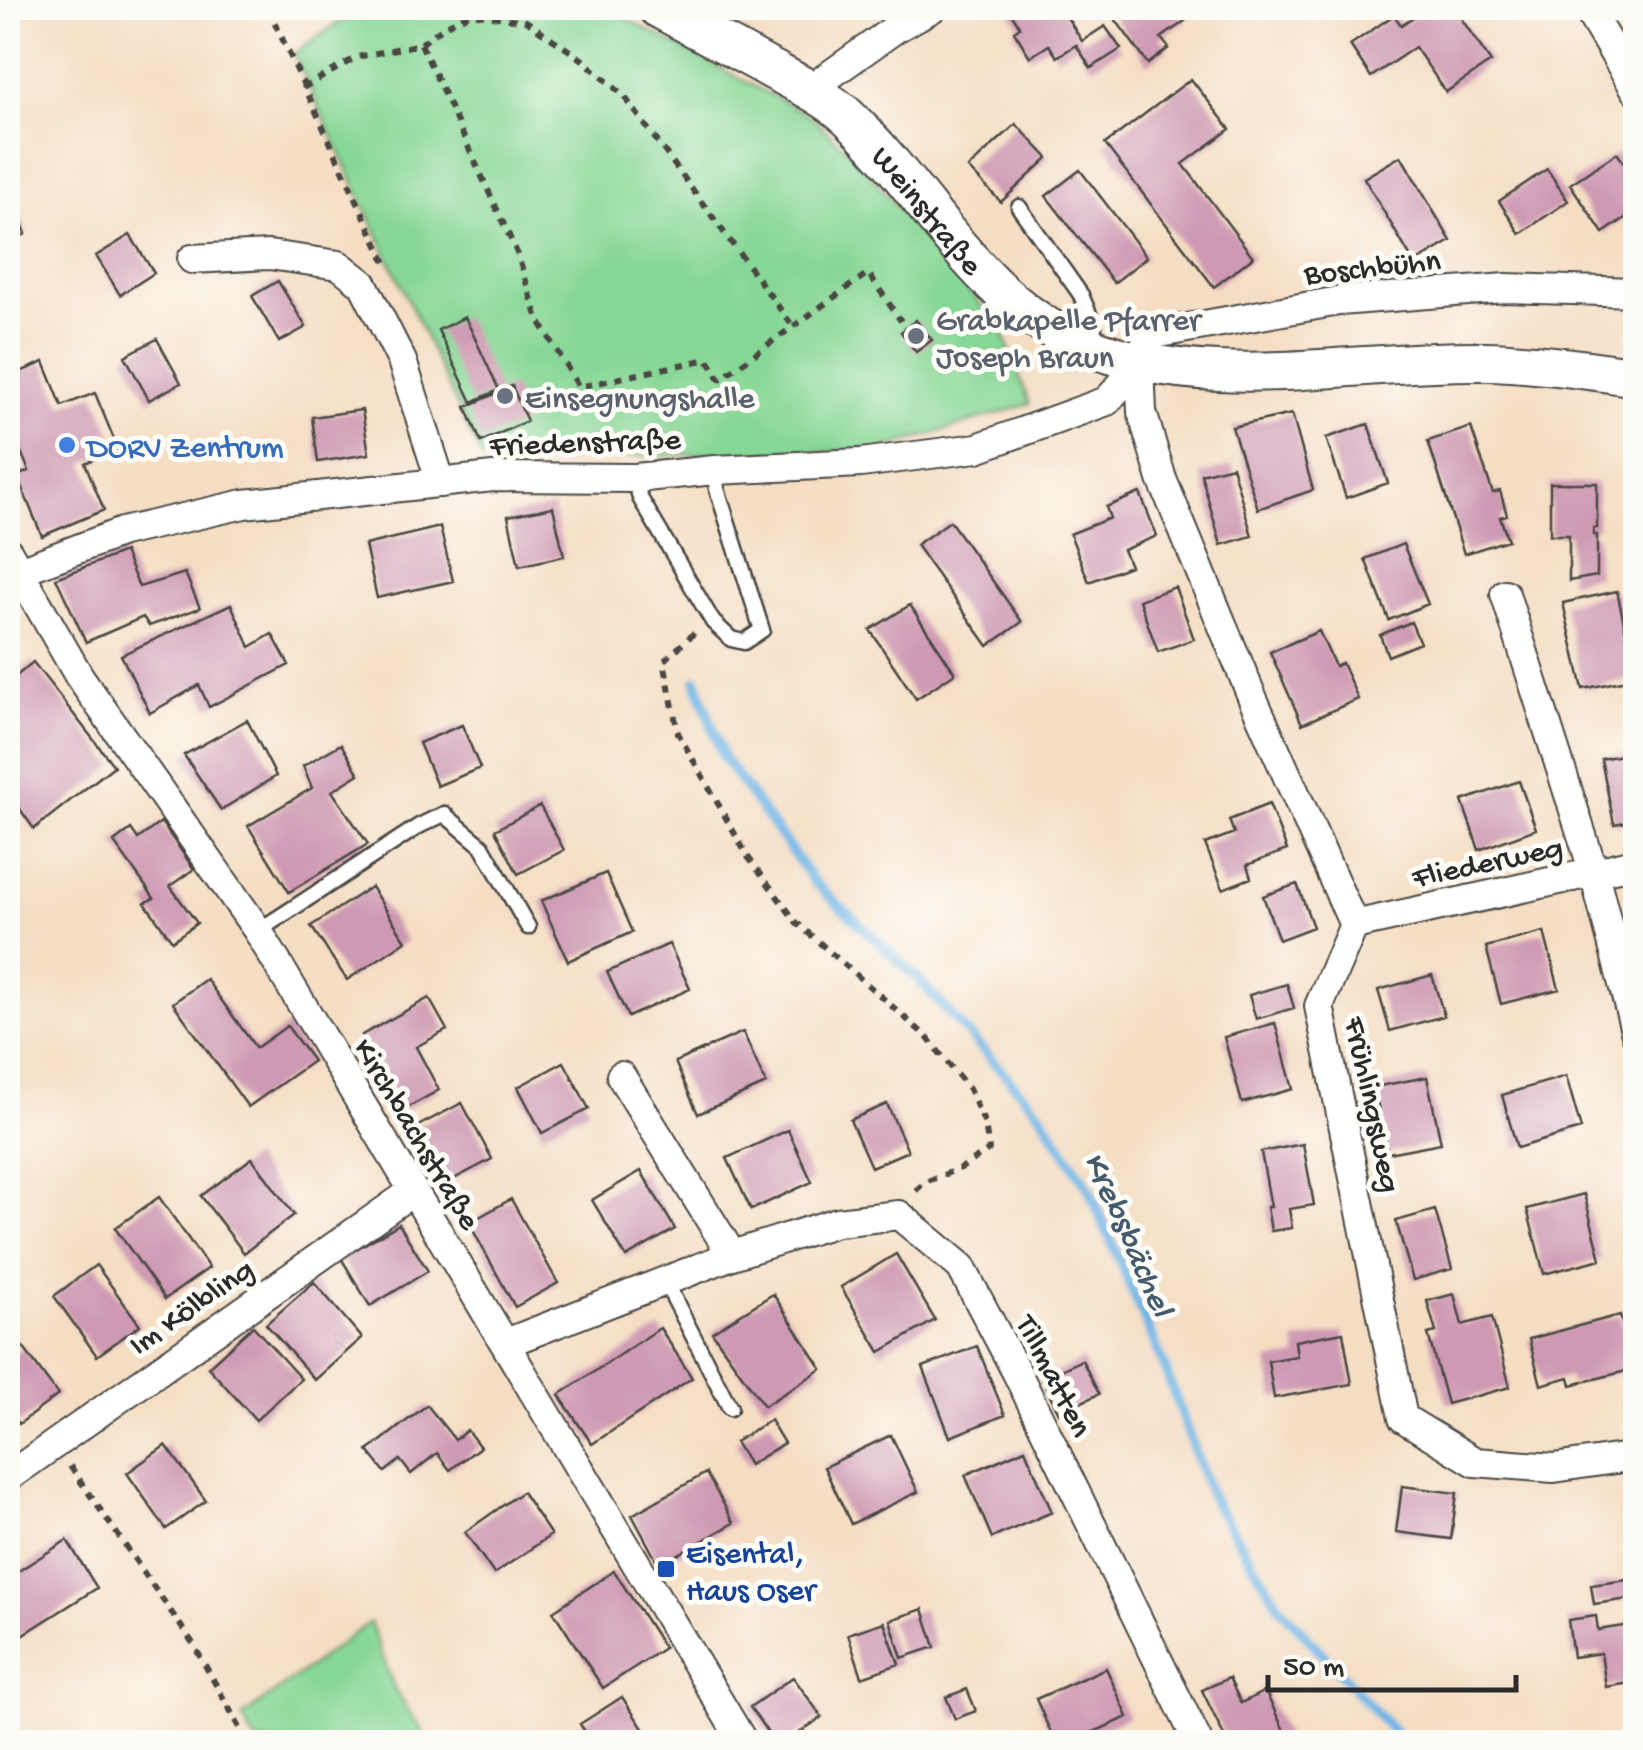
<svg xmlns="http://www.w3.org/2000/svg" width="1643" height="1750" viewBox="0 0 1643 1750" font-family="'Gochi Hand',sans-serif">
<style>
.green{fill:#87d796;stroke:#598160;stroke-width:2.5}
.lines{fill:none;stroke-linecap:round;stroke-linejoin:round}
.stream{stroke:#70b5e6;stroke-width:10}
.building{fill:#ce99b3}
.lane-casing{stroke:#494642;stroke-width:19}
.street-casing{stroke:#494642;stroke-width:32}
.secondary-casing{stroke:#494642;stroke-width:42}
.path{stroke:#494642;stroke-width:6;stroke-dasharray:8 8;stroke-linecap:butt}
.lane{stroke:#fff;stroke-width:14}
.street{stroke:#fff;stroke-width:28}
.secondary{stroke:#fff;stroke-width:38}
.worship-dot{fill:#6b7280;stroke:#fdfcf7;stroke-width:4}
.shop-dot{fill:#3f7fe0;stroke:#fdfcf7;stroke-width:4}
.transit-dot{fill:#1a4fb4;stroke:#fdfcf7;stroke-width:4}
.labels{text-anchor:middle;stroke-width:10;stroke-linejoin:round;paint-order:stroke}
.street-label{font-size:32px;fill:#2b2b2b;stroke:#fdfcf7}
.worship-label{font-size:32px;fill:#5b616d;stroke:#fdfcf7;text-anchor:start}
.shop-label{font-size:32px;fill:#366cbe;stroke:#fdfcf7;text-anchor:start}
.transit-label{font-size:32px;fill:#164399;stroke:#fdfcf7;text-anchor:start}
.water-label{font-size:35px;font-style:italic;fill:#435b6c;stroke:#fdfcf7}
</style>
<rect width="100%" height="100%" fill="#fdfcf7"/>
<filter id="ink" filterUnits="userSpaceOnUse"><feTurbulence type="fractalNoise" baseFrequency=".01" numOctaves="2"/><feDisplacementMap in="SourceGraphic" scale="20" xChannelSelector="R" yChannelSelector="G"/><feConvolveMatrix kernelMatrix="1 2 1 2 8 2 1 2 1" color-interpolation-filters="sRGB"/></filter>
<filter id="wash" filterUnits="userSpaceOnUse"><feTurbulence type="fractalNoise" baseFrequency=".0048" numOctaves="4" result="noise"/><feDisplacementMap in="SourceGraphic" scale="40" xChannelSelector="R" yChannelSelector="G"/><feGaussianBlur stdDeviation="2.25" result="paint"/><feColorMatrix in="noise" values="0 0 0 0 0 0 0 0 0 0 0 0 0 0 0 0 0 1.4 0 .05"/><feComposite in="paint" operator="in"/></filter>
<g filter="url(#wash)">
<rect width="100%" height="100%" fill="#f5dec4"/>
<path class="green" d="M359 8H606L809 115 853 155 1002 330 1030 404 877 451 482 459 294 54Z
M370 1622 395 1691 430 1742H256L242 1717Z"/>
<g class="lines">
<path class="stream" d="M696 680 723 757 814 882 917 978 1040 1113 1089 1189 1163 1363 1211 1497 1281 1608 1403 1742"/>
</g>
<g id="blocks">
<path class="building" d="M773 8H802L782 21Z
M1016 8H1061L1082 41 1105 26 1121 49 1091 68 1076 45 1057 57 1049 45 1030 57 1014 31 1020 27 1010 11Z
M1107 8H1176L1185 21 1161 38 1169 48 1148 64Z
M1427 8H1454L1491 62 1446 92 1415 47 1371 77 1350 45 1394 15 1401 25Z
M1191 79 1230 129 1183 164 1253 257 1214 287 1105 144Z
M1016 124 1048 158 1001 202 968 168Z
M1617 153 1633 176 1623 183 1636 202V211L1603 233 1570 184Z
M1401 156 1451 241 1414 263 1364 178Z
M1547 169 1568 201 1520 234 1499 201Z
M1080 170 1147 257 1114 283 1046 196Z
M11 193 26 234 8 243V194Z
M130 235 154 273 120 295 96 256Z
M278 281 306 327 279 342 252 296Z
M465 317 499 390 472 402 438 330Z
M916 320 932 340 916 352 901 332Z
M157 339 181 383 149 400 125 356Z
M44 362 62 406 95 393 118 449 85 463 104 510 42 536 17 476 29 471 15 437 8 440V377Z
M512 386 527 421 481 442 466 407Z
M362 410 369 454 318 462 312 417Z
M1292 414 1313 490 1258 509 1232 427Z
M1368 424 1388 483 1346 498 1326 438Z
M1471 427 1492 491 1493 493 1500 491 1507 515 1500 517 1508 540 1464 554 1428 441Z
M1232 466 1252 536 1221 545 1201 474Z
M1550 483H1597V528H1593V535H1597V576L1569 581V535H1550Z
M1140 493 1157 536 1123 550 1130 566 1089 582 1070 534 1110 518 1106 507Z
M553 507 564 556 519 566 508 516Z
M950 521 1022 622 988 646 916 545Z
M440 527 453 581 377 598 365 545Z
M1403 544 1428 604 1389 620 1365 559Z
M124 552 139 587 185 573 200 608 149 626 143 617 86 642 56 578Z
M1175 587 1194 639 1158 652 1139 600Z
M1617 591 1636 678 1583 689 1563 603Z
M231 604 250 647 272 634 289 665 209 707 199 685 150 713 121 655Z
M910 605 955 673 916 699 870 630Z
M1411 622 1420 643 1388 656 1380 635Z
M1319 631 1335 666 1342 663 1358 699 1302 724 1270 652Z
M33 662 114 766 34 829 8 792V683Z
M247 720 276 776 221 810 184 755Z
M462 725 480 768 437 786 419 743Z
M341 744 359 774 332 791 368 844 289 892 248 826 312 788 303 766Z
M1636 752V797H1631L1636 820 1614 824 1601 759Z
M1519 781 1536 829 1479 850 1462 801Z
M1269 804 1287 850 1247 865 1251 878 1223 889 1205 844 1234 833 1229 820Z
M540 806 564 850 518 874 495 830Z
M161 822 194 869 170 886 197 923 172 941 145 903 154 898 114 842 131 829 138 839Z
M606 873 632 932 568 961 541 901Z
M1297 884 1313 927 1279 940 1263 896Z
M371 887 406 941 347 980 311 926Z
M1544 932 1559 989 1501 1004 1486 947Z
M669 944 690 989 628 1017 607 972Z
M1432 975 1444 1016 1390 1031 1378 990Z
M206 979 256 1048 287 1026 313 1061 248 1107 173 1003Z
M1287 984 1294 1008 1256 1019 1249 995Z
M429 998 447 1030 416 1047 439 1090 403 1110 362 1035Z
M1275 1023 1293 1089 1242 1103 1224 1037Z
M743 1032 766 1084 698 1114 675 1062Z
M564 1062 589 1109 542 1133 518 1087Z
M1566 1076 1581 1129 1517 1148 1502 1095Z
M1427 1077 1441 1143 1388 1153 1374 1087Z
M462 1103 492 1159 446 1183 416 1127Z
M887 1104 908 1151 871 1167 850 1120Z
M788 1130 812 1182 751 1210 727 1158Z
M1303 1144 1314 1205 1289 1209 1292 1228 1271 1231 1267 1207H1271L1261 1152Z
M252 1158 294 1215 244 1253 201 1196Z
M641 1171 675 1229 626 1257 592 1200Z
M1584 1194 1601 1259 1544 1274 1527 1209Z
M159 1197 209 1268 165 1299 115 1228Z
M511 1199 558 1283 515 1307 469 1223Z
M1435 1210 1452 1269 1413 1280 1396 1221Z
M399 1224 428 1271 370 1306 341 1258Z
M896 1254 935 1320 880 1352 841 1287Z
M96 1265 140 1325 97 1356 54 1296Z
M314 1282 362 1338 315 1380 266 1324Z
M773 1294 822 1369 764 1406 712 1332Z
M1454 1294 1462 1325 1492 1317 1510 1387 1447 1404 1428 1334 1436 1332 1427 1301Z
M1620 1315 1634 1369 1571 1385 1569 1377 1541 1385 1529 1339Z
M253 1326 301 1379 256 1420 208 1367Z
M660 1328 692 1378 592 1444 559 1395Z
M1343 1332 1352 1384 1274 1398 1268 1361 1297 1356 1295 1341Z
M977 1346 1005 1415 950 1437 923 1367Z
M23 1347 58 1395 19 1424 8 1408V1359Z
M1082 1360 1099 1394 1059 1413 1042 1379Z
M427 1405 455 1440 467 1430 480 1447 450 1470 437 1453 411 1474 400 1460 385 1472 368 1451Z
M770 1420 784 1443 749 1465 735 1442Z
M891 1435 918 1492 851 1524 824 1467Z
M166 1445 206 1501 166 1529 127 1473Z
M1025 1449 1052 1512 992 1538 965 1475Z
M706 1473 734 1523 659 1565 632 1515Z
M1402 1486 1457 1493 1451 1539 1396 1532Z
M522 1492 551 1535 494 1574 465 1532Z
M67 1540 97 1588 10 1643 8 1556 17 1572Z
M614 1571 664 1648 603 1688 553 1611Z
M1635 1579 1636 1598 1594 1604 1591 1585Z
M923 1609 935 1647 902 1658 890 1620Z
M1596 1616 1598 1630 1636 1624V1682L1606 1687 1601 1653 1573 1657 1568 1620Z
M884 1622 899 1664 862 1677 848 1634Z
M1106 1668 1128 1717 1071 1742H1055L1036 1699Z
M793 1677 822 1717 786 1742H774L750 1707Z
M1229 1678 1241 1703 1265 1691 1289 1741 1227 1742 1202 1690Z
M967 1689 976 1711 955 1719 946 1697Z
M622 1697 652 1742H592L580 1724Z"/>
</g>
</g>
<g filter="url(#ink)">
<use href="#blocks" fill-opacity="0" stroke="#494642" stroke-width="2.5"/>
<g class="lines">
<defs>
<path id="lane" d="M1019 207 1081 295 1094 326 1092 347
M635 478 640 498 713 622 731 639 744 642 762 630 717 489 715 470
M258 931 419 826 444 814 482 846 528 927
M665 1281 730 1408"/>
<path id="street" d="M1587 8 1636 90
M809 90 896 28 932 8
M192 259 269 255 339 265 363 284 402 361 441 483
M1636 292 1506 288 1339 301 1148 335 1140 363 1142 412 1162 479 1253 699 1354 925 1319 1006 1403 1418 1475 1462 1554 1468 1636 1456
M8 552 79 676 258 931 743 1742
M17 572 122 532 244 504 493 477 635 478 715 470 861 463 977 448 1107 401 1140 363
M1505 594 1594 873 1636 1034
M1354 925 1636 863
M621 1076 732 1255
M506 1343 732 1255 837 1222 899 1215 961 1267 1017 1373 1198 1742
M8 1477 413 1191"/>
<g id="secondary">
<path id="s1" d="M658 8C695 28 733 48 771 69 797 83 826 97 848 117 926 190 976 300 1079 343 1207 396 1350 359 1485 361 1535 362 1586 369 1636 377"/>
</g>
</defs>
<use href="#lane" class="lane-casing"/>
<use href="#street" class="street-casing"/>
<use href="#secondary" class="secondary-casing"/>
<path class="path" d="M268 8 387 265
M421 44 517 253 538 319 579 387 708 359 720 379 868 273 901 321
M303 88 357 57 421 44 446 25 471 13 526 21 583 60 624 96 794 328
M694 633 664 661 678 733 748 857 797 923 926 1036 969 1089 985 1124 989 1150 961 1168 925 1182 913 1193
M70 1466 192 1642 248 1742"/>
<use href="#lane" class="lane"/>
<use href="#street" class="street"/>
<use href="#secondary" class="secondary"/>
</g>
</g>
<g class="worship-dot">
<circle cx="916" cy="336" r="10"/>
<circle cx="505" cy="396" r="10"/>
</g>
<circle class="shop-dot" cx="67" cy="445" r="10"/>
<rect class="transit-dot" x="656" y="1559" width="20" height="20" rx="5"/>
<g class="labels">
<g class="street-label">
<text dy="11" stroke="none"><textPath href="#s1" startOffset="342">Weinstraße</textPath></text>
<text transform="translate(1372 265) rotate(-6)" y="11">Boschbühn</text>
<text transform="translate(585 440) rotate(-2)" y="11">Friedenstraße</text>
<text transform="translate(1487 860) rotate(-12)" y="11">Fliederweg</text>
<text transform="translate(1375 1104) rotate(78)" y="11">Frühlingsweg</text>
<text transform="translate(419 1133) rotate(59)" y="11">Kirchbachstraße</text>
<text transform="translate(190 1305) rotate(-35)" y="11">Im Kölbling</text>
<text transform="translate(1056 1375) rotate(63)" y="11">Tillmatten</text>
</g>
<g class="worship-label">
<text x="936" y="329">Grabkapelle Pfarrer<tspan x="936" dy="37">Joseph Braun</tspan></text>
<text x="525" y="407">Einsegnungshalle</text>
</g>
<g class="shop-label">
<text x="87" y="456">DORV Zentrum</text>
</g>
<g class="transit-label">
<text x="686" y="1562">Eisental,<tspan x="686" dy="37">Haus Oser</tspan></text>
</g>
<g class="water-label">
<text transform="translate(1131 1233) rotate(66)" y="12">Krebsbächel</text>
</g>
</g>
<rect width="1643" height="1750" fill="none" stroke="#fdfcf7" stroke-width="40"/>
<path d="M1268 1675v15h248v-15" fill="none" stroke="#2b2b2b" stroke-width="5"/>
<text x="1283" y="1675" font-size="30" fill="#2b2b2b" stroke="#fdfcf7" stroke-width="8" paint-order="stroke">50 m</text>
</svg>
